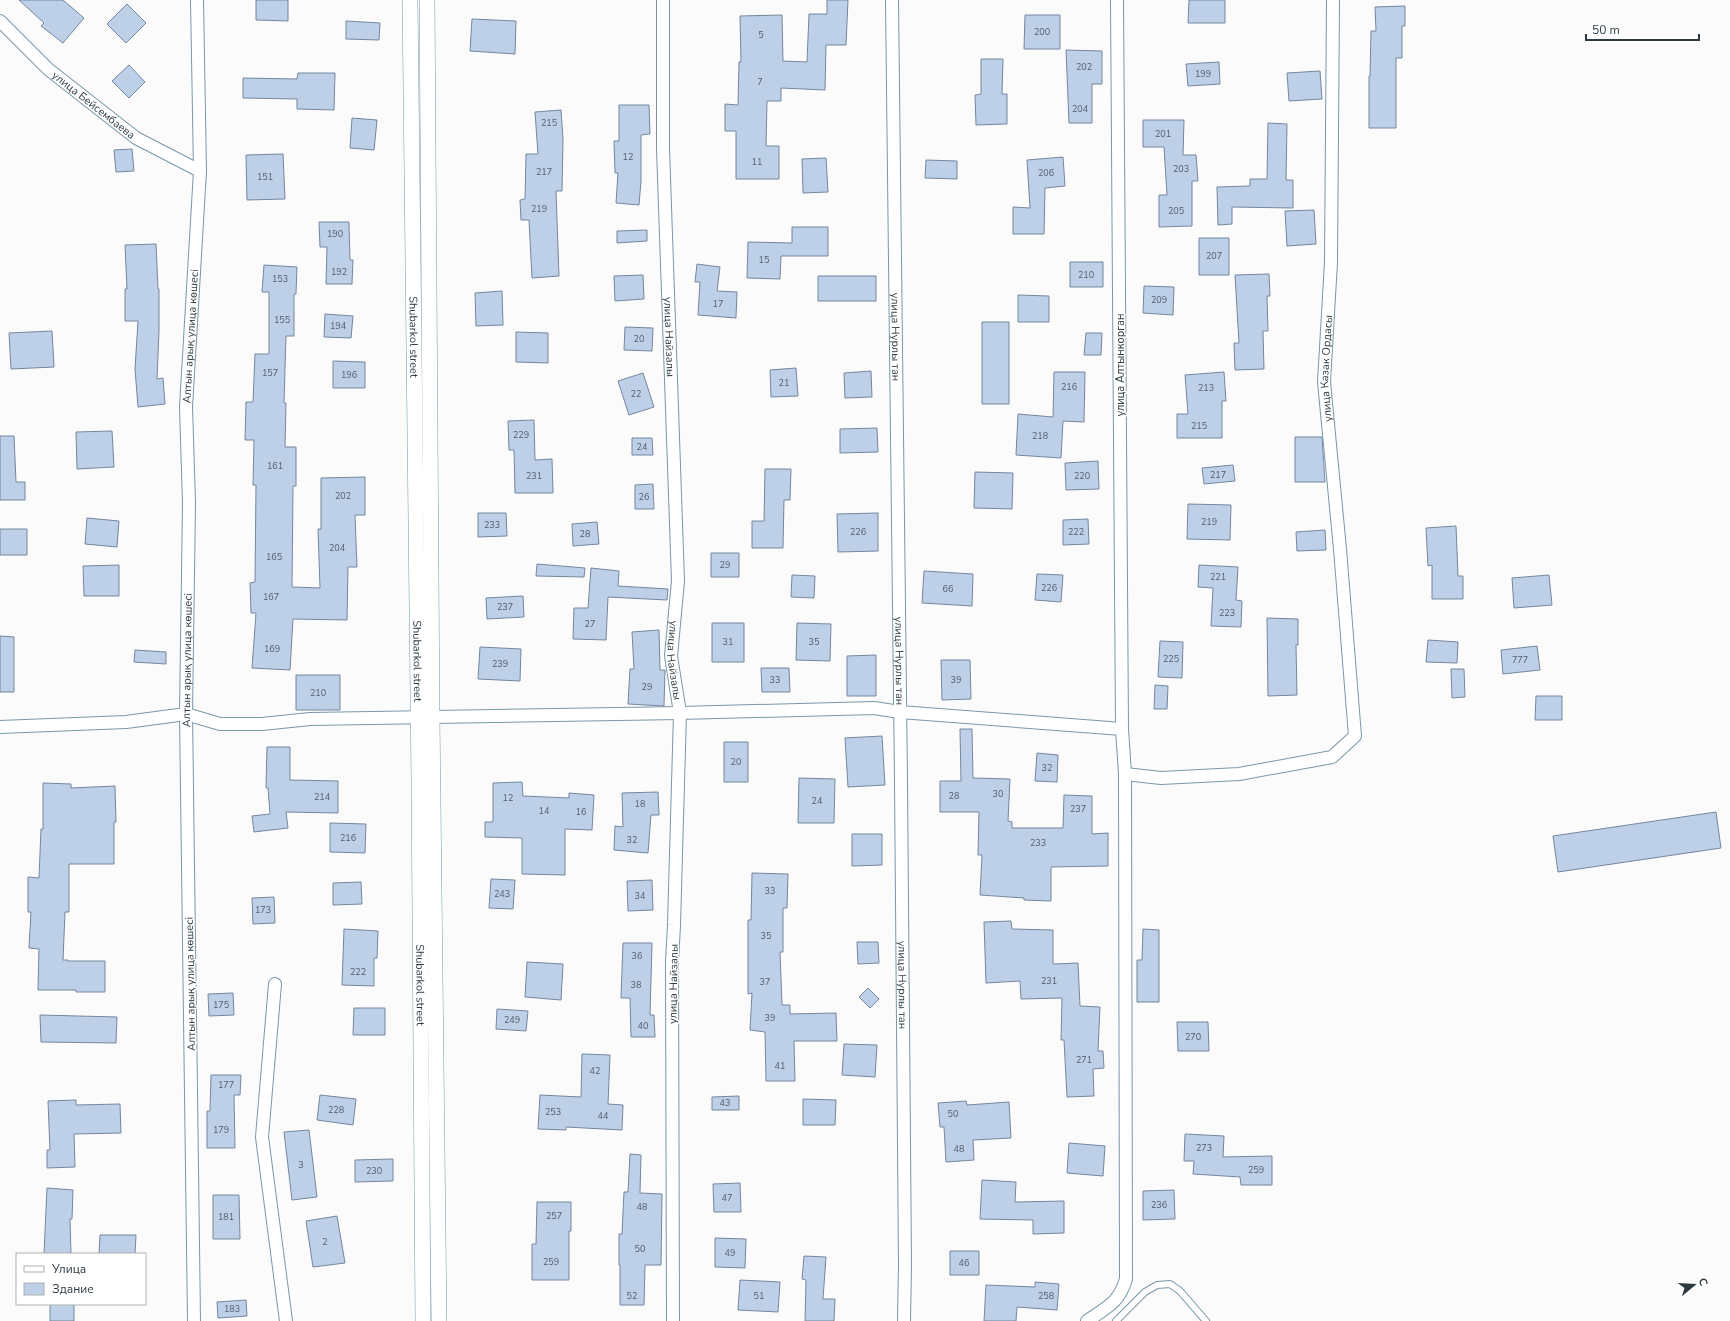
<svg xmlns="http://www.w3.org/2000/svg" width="1730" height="1321" viewBox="0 0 1730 1321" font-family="'Nunito Sans',sans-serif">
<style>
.building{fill:#bdd0e8;stroke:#74869f}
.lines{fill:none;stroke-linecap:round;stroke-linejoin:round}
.service-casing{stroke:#7898a8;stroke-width:8}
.minor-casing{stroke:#7898a8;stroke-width:14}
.tertiary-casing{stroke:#7898a8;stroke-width:16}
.service{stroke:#fff;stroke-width:6}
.minor{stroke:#fff;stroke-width:12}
.tertiary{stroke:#fff;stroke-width:15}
.labels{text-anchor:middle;stroke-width:3;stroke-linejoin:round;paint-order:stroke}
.number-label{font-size:9px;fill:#51606b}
.street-label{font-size:11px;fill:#2d3a41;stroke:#fff}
</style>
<rect width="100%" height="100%" fill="#fbfbfb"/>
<path class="building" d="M19 0H63L84 18 63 43 41 26 44 23Z
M256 0H288V21L256 20Z
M827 0H848L846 45H826L825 90 781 88V101H767L766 146H779V179H736V131H725V104L738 105 739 62H741L740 16 782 15 783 61 807 62 809 14H827Z
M1189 0H1225V23H1188Z
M127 4 146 23 126 43 107 24Z
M1405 6V26H1402V58H1396V128H1369V76H1370L1371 31H1376L1375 7Z
M1025 15H1060V49H1024Z
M472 19 516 21 515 54 470 51Z
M346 21 380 23 379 40 346 39Z
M1066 50 1102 51V84H1092V123H1069Z
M981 59H1003L1002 94H1007V124L976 125 975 95 981 94Z
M1219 62 1220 84 1188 86 1186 64Z
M129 65 145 82 129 98 112 81Z
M1320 71 1322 99 1289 101 1287 73Z
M298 73H335L334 110 297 109V99L243 98V78L297 79Z
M619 105H649L650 134 641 135V181L639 205 616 203 618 173H615L614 141H619Z
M561 110 563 139 562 191H556L559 276 532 278 529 220H521L520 200 525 199 526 154H538L535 112Z
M352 118 377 120 374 150 350 148Z
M1143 120H1184L1183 155H1196L1198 181H1192V226L1159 227V195H1167L1164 147H1143Z
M1268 123 1287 124 1286 180H1293V208L1232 207V224L1218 225 1217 187 1250 186V179H1267Z
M132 149 134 171 116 172 114 150Z
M283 154 285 199 247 200 246 155Z
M1063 157 1065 186 1045 188 1044 234H1013V207L1030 208 1027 160Z
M826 158 828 192 803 193 802 159Z
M926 160 957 161V179L925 178Z
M1314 210 1316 244 1287 246 1285 211Z
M319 222H349L350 260H353L352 284H326L327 247H320Z
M792 227H828V256H781L780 279 747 278 748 242 792 243Z
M647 230V241L617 243V231Z
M1199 238H1229V275H1199Z
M156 244 158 289H159V331L157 379 163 378 165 404 138 407 135 369 138 321H125V289H127L125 245Z
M1070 262H1103V287H1070Z
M697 264 720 267 717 291 737 292 736 318 698 315 700 282H695Z
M264 265 297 267 296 294H294V336H286L284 403H286L285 447H296V486H293L292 587 320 588 318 529H321V478L365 477V515H355L357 567H348L347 620 293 619 290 670 252 668 256 613H251L250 583 255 582 256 485H253L254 440H245L246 402H253L255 354H269V292H262Z
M1269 274 1270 296H1267L1268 331H1263L1264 369 1235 370 1234 343H1239L1235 275Z
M643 275 644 299 615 301 614 276Z
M818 276H876V301H818Z
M1144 286 1174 287 1173 315 1143 313Z
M502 291 503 325 476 326 475 293Z
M1018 295 1049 296V322H1018Z
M325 314 353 316 351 338 324 337Z
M982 322H1009V404H982Z
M625 327 653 328 652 351 624 350Z
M52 331 54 367 11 369 9 333Z
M516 332 548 333V363L516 362Z
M1086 333H1102L1101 355H1084Z
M333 361 365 362V388H333Z
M796 368 798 396 771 397 770 370Z
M871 371 872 397 845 398 844 373Z
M1054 372H1085L1084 422 1063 421 1061 458 1016 455 1018 414 1053 417Z
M1224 372 1226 401H1222V438H1177V414H1188L1185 375Z
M643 373 654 407 629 415 618 381Z
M534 420 535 460 552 459 553 493H515L514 450H509L508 421Z
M877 428 878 452 840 453V429Z
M112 431 114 467 77 469 76 432Z
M0 436H14L16 482H25V500H0Z
M1295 437H1322L1325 482H1295Z
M632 438H652L653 455H632Z
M1098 461 1099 489 1066 490 1065 463Z
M1233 465 1235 481 1204 484 1202 468Z
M765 469H791L790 500H784L783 548H752V521H764Z
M975 472 1013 473 1012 509 974 508Z
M653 484 654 509H635V485Z
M1188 504 1231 505 1230 540 1187 539Z
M478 513H506L507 536 478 537Z
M878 513V551L838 552 837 514Z
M87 518 119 521 117 547 85 544Z
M1088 519 1089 544 1063 545V520Z
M597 522 599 544 573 546 572 524Z
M1456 526 1458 576H1463V599H1432V565L1428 566 1426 528Z
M0 529H27V555H0Z
M1325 530 1326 550 1297 551 1296 532Z
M711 553H739V577H711Z
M537 564 585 568 584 577 536 576Z
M119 565V596H84L83 566Z
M1199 565 1238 567 1236 600 1242 601 1241 627 1211 626 1213 588 1198 587Z
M591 568 619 571 618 586 668 589 667 600 608 597 606 640 573 639 574 608H588Z
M924 571 973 574 972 606 922 603Z
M1037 574 1063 575 1061 602 1035 600Z
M792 575 815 576 814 598 791 597Z
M1549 575 1552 605 1514 608 1512 578Z
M523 596 524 617 487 619 486 598Z
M1267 618 1298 619V645H1296L1297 695 1268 696Z
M712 623H744V662H712Z
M797 623 831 624 830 661 796 660Z
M659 630 660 670H665L664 706 628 704 630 669H634L632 632Z
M0 636 14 637V692H0Z
M1428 640 1458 642 1457 663 1426 662Z
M1160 641 1183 642 1182 678 1158 677Z
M1537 646 1540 670 1503 674 1501 650Z
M480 647 521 649 520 681 478 679Z
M135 650 166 652V664L134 662Z
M876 655V696H847V656Z
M941 660H970L971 699 942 700Z
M761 668H789L790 692H762Z
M1451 669H1464L1465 697 1452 698Z
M296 675H340V710H296Z
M1155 685 1168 686 1167 709H1154Z
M1536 696H1562V720H1535Z
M960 729H972L973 778 1010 779 1008 821 1012 822V828H1063L1064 795 1092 796V834L1108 833V866L1051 867V901L1024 900V898L980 895 982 855H978L979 812H940V781H961Z
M882 736 885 785 848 787 845 738Z
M724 742H748V782H724Z
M267 747H290V780L338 781V813L286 812 288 828 254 832 252 816 270 814 268 788H266Z
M1037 753 1058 755 1057 782 1035 781Z
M799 778 835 779 834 823H798Z
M522 782 523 796 569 798V793L594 795 592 830 565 829V875L522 874V838L485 837V822H493V783Z
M43 783 71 784V788L115 786 116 822H114V864H69V912H65L63 960H68V961H105V992H76V990H38L39 949 29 948 31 912H28V877L39 878 41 829H43Z
M658 792 659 815H651L648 853 614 850 615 826 623 827 622 793Z
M1716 812 1721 848 1558 872 1553 836Z
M330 823 366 824 365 853 330 852Z
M852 834H882V865L852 866Z
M752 873 788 874 787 908H783V952H780L782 1005H790V1014L836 1013 837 1041H794L795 1081H766L765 1032 750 1030 752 993 748 994V920H751Z
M491 879 515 880 513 909 489 908Z
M652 880 653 910 628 911 627 881Z
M361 882 362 904 333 905V883Z
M274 897 275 923 253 924 252 898Z
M1011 921 1012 929 1053 930V964L1078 963 1080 1006 1100 1007 1098 1051H1103L1104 1068 1093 1069 1094 1096 1067 1097 1064 1040H1061L1062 998 1021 999 1020 981 986 983 984 922Z
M344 929 378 931 377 958H374V986L342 985Z
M1143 929 1159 930V1002H1137V960H1142Z
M857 942H878L879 963 858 964Z
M623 943H652L650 1015H654L655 1037H631L630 998H621Z
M527 962 563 964 561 1000 525 997Z
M868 988 879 999 870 1008 859 997Z
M233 993 234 1015 209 1016 208 994Z
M354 1008H385V1035H353Z
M497 1009 528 1011 526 1031 496 1029Z
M40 1015 117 1017 116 1043 41 1042Z
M1177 1022H1208L1209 1051H1178Z
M844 1044 877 1045 875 1077 842 1075Z
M582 1054 610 1055 608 1104 623 1105 622 1130 566 1127V1130L538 1129 540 1095 581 1097Z
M211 1075H241L240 1095H234L235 1148H207V1111H210Z
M320 1095 356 1099 353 1125 317 1120Z
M739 1096V1110H712V1097Z
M803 1099 836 1100 835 1125H803Z
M76 1100V1105L120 1104 121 1133 74 1134 75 1167 47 1168V1150H50L48 1101Z
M966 1101 967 1105 1009 1102 1011 1138 973 1140 974 1160 946 1162 944 1127H940L938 1103Z
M309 1130 317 1197 292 1200 284 1132Z
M1185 1134 1224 1136 1223 1157 1272 1156V1185H1241L1240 1177 1193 1174 1194 1161H1184Z
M1069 1143 1105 1146 1103 1176 1067 1173Z
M630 1154 641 1155 640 1193 662 1194 661 1265H645L644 1305H620V1265H619V1234H622L624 1192H628Z
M393 1159V1181L355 1182V1160Z
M982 1180 1016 1182 1015 1202 1064 1201V1233L1033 1234V1220L980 1219Z
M740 1183 741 1212H714L713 1184Z
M47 1188 73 1190 72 1219H70L71 1254H44Z
M1174 1190 1175 1219 1143 1220V1191Z
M213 1195H239L240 1239H213Z
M537 1202H571V1231H569V1280H532V1244H536Z
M337 1216 345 1263 313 1267 306 1221Z
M100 1235H136L135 1254H99Z
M715 1238 746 1239 745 1268 715 1267Z
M950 1251H979V1275H950Z
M804 1256 826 1257 823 1299H835L834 1321H805L806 1280 802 1279Z
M740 1280 780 1282 778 1312 738 1310Z
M1035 1282 1059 1284 1057 1310 1017 1307 1016 1321H984L986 1285 1035 1287Z
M246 1300 247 1316 218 1318 217 1302Z
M50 1304H74V1321H50Z"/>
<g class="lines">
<defs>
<path id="service" d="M1116 1321 1145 1292 1157 1285 1170 1284 1180 1291 1206 1321"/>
<g id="minor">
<path id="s1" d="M663 0V149L678 581 671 656 680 713 674 925 672 961 673 1321"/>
<path id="s2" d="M892 0 901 781 905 1265 904 1321"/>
<path id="s3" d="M0 21 48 69 136 138 200 171"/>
<path d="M0 727 126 722 186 714 220 724H262L310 719 680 713 874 708 900 712 1122 729"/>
<path id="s4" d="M1125 774 1161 778 1239 774 1332 757 1355 736 1340 549 1324 382 1331 262 1333 0"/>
<path d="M275 984 262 1137 286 1321"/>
<path id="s5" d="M194 1321 186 714 189 503 186 407 200 171 197 0"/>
<path d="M1087 1321C1107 1307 1119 1303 1126 1279L1125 774 1122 729 1117 0"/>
</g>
<g id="tertiary">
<path id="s6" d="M410 0 419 780 423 1321"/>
<path d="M427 0 432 717 439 1321"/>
</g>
</defs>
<use href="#service" class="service-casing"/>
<use href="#minor" class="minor-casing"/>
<use href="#tertiary" class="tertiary-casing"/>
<use href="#service" class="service"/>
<use href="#minor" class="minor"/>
<use href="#tertiary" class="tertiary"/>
</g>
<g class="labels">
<g class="number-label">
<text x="1042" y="35">200</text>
<text x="761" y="38">5</text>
<text x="1084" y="70">202</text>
<text x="1203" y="77">199</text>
<text x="760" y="85">7</text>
<text x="1080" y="112">204</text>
<text x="549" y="126">215</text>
<text x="1163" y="137">201</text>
<text x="628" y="160">12</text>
<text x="757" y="165">11</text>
<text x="1181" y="172">203</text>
<text x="544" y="175">217</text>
<text x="1046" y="176">206</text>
<text x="265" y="180">151</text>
<text x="539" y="212">219</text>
<text x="1176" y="214">205</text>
<text x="335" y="237">190</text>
<text x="1214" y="259">207</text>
<text x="764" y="263">15</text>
<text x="339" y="275">192</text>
<text x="1086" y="278">210</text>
<text x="280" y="282">153</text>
<text x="1159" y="303">209</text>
<text x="718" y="307">17</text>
<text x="282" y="323">155</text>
<text x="338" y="329">194</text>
<text x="639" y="342">20</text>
<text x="270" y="376">157</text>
<text x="349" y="378">196</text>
<text x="784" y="386">21</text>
<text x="1069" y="390">216</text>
<text x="1206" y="391">213</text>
<text x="636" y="397">22</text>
<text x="1199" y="429">215</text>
<text x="521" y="438">229</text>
<text x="1040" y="439">218</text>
<text x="642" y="450">24</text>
<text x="275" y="469">161</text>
<text x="1218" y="478">217</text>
<text x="534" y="479">231</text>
<text x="1082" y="479">220</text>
<text x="343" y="499">202</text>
<text x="644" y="500">26</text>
<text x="1209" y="525">219</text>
<text x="492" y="528">233</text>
<text x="858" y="535">226</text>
<text x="1076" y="535">222</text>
<text x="585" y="537">28</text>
<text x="337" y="551">204</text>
<text x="274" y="560">165</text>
<text x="725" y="568">29</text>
<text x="1218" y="580">221</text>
<text x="1049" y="591">226</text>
<text x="948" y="592">66</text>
<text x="271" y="600">167</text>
<text x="505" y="610">237</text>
<text x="1227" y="616">223</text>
<text x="590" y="627">27</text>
<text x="728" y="645">31</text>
<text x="814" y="645">35</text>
<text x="272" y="652">169</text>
<text x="1171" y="662">225</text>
<text x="1520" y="663">777</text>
<text x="500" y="667">239</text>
<text x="775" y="683">33</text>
<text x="956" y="683">39</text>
<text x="647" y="690">29</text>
<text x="318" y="696">210</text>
<text x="736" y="765">20</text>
<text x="1047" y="771">32</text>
<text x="998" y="797">30</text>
<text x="954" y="799">28</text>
<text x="322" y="800">214</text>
<text x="508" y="801">12</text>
<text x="817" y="804">24</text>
<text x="640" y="807">18</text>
<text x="1078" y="812">237</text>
<text x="544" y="814">14</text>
<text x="581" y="815">16</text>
<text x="348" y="841">216</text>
<text x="632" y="843">32</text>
<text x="1038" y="846">233</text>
<text x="770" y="894">33</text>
<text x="502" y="897">243</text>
<text x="640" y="899">34</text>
<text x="263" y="913">173</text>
<text x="766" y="939">35</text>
<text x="637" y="959">36</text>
<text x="358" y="975">222</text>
<text x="1049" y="984">231</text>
<text x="765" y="985">37</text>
<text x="636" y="988">38</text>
<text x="221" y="1008">175</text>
<text x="770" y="1021">39</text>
<text x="512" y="1023">249</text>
<text x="643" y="1029">40</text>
<text x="1193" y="1040">270</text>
<text x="1084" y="1063">271</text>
<text x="780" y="1069">41</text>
<text x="595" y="1074">42</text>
<text x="226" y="1088">177</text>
<text x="725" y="1106">43</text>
<text x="336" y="1113">228</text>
<text x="553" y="1115">253</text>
<text x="953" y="1117">50</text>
<text x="603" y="1119">44</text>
<text x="221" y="1133">179</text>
<text x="1204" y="1151">273</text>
<text x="959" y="1152">48</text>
<text x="301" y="1168">3</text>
<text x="1256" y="1173">259</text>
<text x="374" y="1174">230</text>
<text x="727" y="1201">47</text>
<text x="1159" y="1208">236</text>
<text x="642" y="1210">48</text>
<text x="554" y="1219">257</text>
<text x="226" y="1220">181</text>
<text x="325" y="1245">2</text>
<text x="640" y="1252">50</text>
<text x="730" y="1256">49</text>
<text x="551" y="1265">259</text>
<text x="964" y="1266">46</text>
<text x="632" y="1299">52</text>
<text x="759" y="1299">51</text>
<text x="1046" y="1299">258</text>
<text x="232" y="1312">183</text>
</g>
<g class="street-label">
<text dy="4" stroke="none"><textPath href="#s3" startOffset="126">улица Бейсембаева</textPath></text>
<text dy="4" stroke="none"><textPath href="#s5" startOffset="985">Алтын арық улица көшесі</textPath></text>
<text dy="4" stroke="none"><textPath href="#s6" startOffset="337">Shubarkol street</textPath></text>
<text dy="4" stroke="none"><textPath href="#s1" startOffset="337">улица Найзалы</textPath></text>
<text dy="4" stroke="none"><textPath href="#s2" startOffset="337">улица Нурлы тан</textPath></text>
<text transform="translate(1120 365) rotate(-90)" y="4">улица Алтынкорган</text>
<text dy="4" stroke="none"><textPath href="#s4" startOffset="609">улица Казак Ордасы</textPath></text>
<text dy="4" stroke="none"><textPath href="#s5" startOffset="661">Алтын арық улица көшесі</textPath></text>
<text dy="4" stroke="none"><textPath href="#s1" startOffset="661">улица Найзалы</textPath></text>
<text dy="4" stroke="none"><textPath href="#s2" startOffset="661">улица Нурлы тан</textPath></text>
<text dy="4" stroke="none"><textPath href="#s6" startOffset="661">Shubarkol street</textPath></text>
<text transform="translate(190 984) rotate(-91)" y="4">Алтын арық улица көшесі</text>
<text dy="4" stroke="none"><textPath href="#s6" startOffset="985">Shubarkol street</textPath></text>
<text transform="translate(673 984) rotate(-89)" y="4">улица Найзалы</text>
<text dy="4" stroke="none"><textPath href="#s2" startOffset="985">улица Нурлы тан</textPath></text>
</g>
</g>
<rect x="16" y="1253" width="130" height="52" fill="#ffffff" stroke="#abb0b3"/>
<rect x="24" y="1266" width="20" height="6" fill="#ffffff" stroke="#abb0b3"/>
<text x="52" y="1273" font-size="12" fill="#2d3a41">Улица</text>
<rect x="24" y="1283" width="20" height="12" fill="#bdd0e8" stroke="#abb0b3"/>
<text x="52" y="1293" font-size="12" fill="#2d3a41">Здание</text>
<g transform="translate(1694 1285) rotate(72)" stroke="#ffffff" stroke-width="3" paint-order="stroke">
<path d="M0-3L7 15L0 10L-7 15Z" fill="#2d3a41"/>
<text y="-6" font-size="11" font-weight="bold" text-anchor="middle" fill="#2d3a41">С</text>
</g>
<path d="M1586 34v6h113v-6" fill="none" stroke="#2d3a41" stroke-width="2"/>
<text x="1592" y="34" font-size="12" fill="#2d3a41" stroke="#ffffff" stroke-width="3" paint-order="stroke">50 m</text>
</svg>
